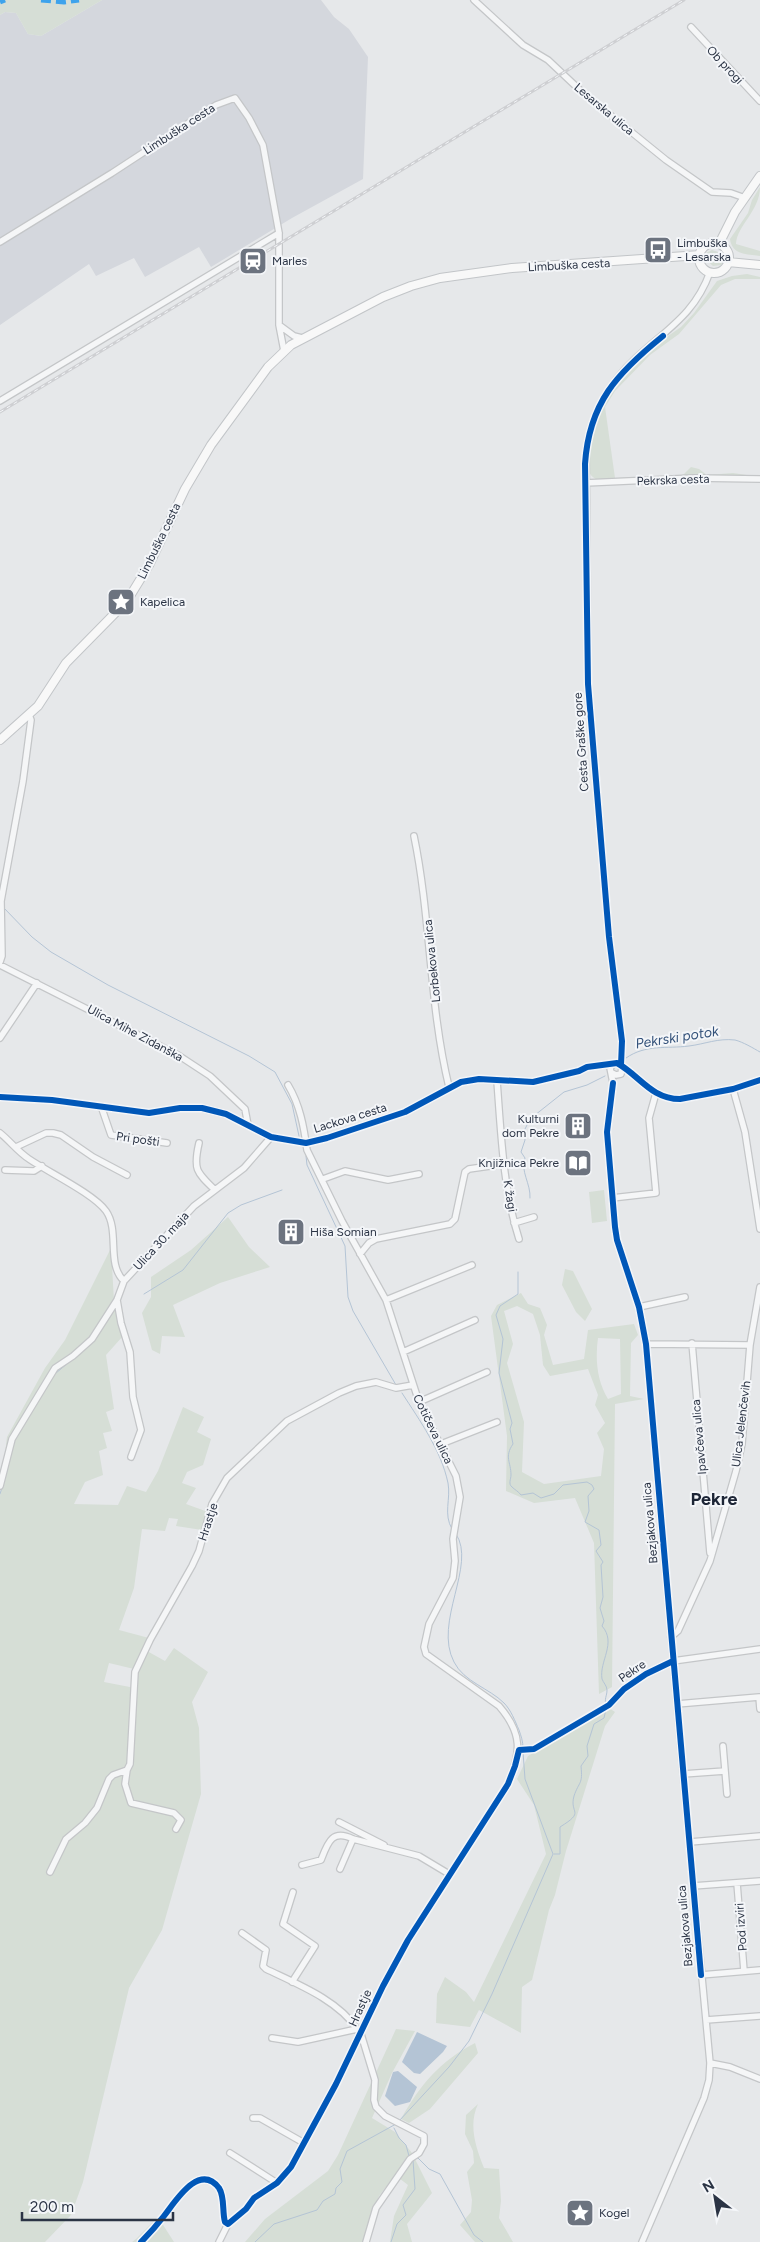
<svg xmlns="http://www.w3.org/2000/svg" width="760" height="2242" viewBox="0 0 760 2242" font-family="Figtree,sans-serif">
<style>
.built{fill:#d4d7dd}
.green{fill:#d6ded6;fill-rule:evenodd}
.water{fill:#b4c4d5}
.lines{fill:none;stroke-linecap:round;stroke-linejoin:round}
.stream{stroke:#b4c4d5;stroke-width:1}
.minor-casing{stroke:#c4c6c8;stroke-width:8}
.major-casing{stroke:#c2c5c8;stroke-width:10}
.minor{stroke:#f5f6f7;stroke-width:5.5}
.major{stroke:#f8f8f8;stroke-width:8}
.rail-casing{stroke:#cecfd2;stroke-width:3}
.rail{stroke:#f4f6f9;stroke-width:1;stroke-dasharray:4;stroke-linecap:butt}
.quiet{stroke:#3ea3ec;stroke-width:5;stroke-dasharray:10 5;stroke-linecap:butt}
.cycleway-casing{stroke:#f4f6f9;stroke-width:9}
.cycleway{stroke:#0057b8;stroke-width:6}
.labels{text-anchor:middle;stroke-width:4;stroke-linejoin:round;paint-order:stroke}
.street-label{font-size:12px;fill:#2b3445;stroke:#f4f6f9}
.poi-label{font-size:12px;fill:#2b3445;stroke:#f4f6f9;text-anchor:start}
.water-label{font-size:14px;font-style:italic;fill:#34527a;stroke:#f4f6f9}
.district-label{font-size:18px;font-weight:bold;fill:#1d2536;stroke:#f4f6f9}
</style>
<rect width="100%" height="100%" fill="#e6e8ea"/>
<path class="built" d="M102 0H321L334 17 349 29 368 57 363 179 292 218 211 267 199 247 145 277 134 258 96 276 89 264 0 325V15L5 12 16 13 28 34 41 36Z"/>
<path class="green" d="M0 0H102L41 36 28 34 16 13 5 12 0 15Z
M760 187C760 211 737 225 736 244L760 251V256C747 254 732 255 730 239L748 213 752 200Z
M712 250 718 252 725 260 721 265 713 266 703 257 706 253Z
M747 274 760 277V279H735L721 285 679 334 650 355 615 391 605 407 615 478 679 476 684 474 691 467 699 469 707 475 733 473 760 477 598 480C587 476 588 467 589 457 592 418 609 389 636 361L639 362 641 357 658 343 681 327 694 313 717 281 732 276Z
M604 1190 607 1221 592 1223 589 1192Z
M228 1217 249 1247 270 1267 220 1283 173 1305 185 1337 162 1336 160 1354 152 1350 142 1313 151 1297V1277L191 1250Z
M111 1248 114 1301 123 1336 106 1355 114 1409 106 1412 112 1431 103 1433 107 1448 99 1451 103 1475 85 1482 74 1504 118 1505 127 1486 146 1492 158 1471 183 1407 204 1417 197 1432 211 1439 203 1465 187 1472 182 1483 196 1488 186 1504 208 1512 202 1530 176 1526 178 1519 169 1518 165 1531 142 1529 134 1588 119 1630 149 1638 134 1669 109 1663 104 1682 135 1688 137 1672 147 1651 165 1661 174 1648 208 1672 192 1702 199 1728 201 1794 162 1930 129 1988 83 2182 71 2215 45 2242H0V1496L7 1437 45 1368 65 1340Z
M565 1269 573 1271 592 1309 585 1321 576 1312 562 1285Z
M521 1293 528 1304 540 1308 547 1325 544 1335 553 1365 584 1359 588 1330 634 1324 638 1335 631 1343 630 1396 644 1399 615 1404 612 1687 599 1694 594 1543 575 1498 534 1503 506 1491 507 1436 491 1316 497 1305ZM517 1306 533 1314 540 1335 543 1365 550 1376 588 1369 598 1395 595 1405 605 1423 597 1433 604 1449 601 1476 544 1484 522 1472 524 1422 507 1363 513 1344 504 1311ZM598 1338 620 1339 621 1394 608 1399C597 1381 595 1359 598 1338Z
M609 1708 615 1712 605 1726 566 1851 555 1895 549 1910 532 1980 522 1987 521 2033 479 2010 470 2027 436 2023 437 1994 445 1977 466 1992 474 2002 546 1854 534 1805 517 1779 528 1756Z
M396 2029 415 2031 392 2073 372 2118 395 2132 412 2153 432 2193 407 2224 412 2242H390L394 2216 408 2185 395 2175 379 2196 363 2242H245L265 2219 328 2171 338 2155Z
M475 2043 478 2053 430 2109 409 2123 401 2119C420 2085 440 2061 475 2043Z
M478 2104C468 2125 476 2148 484 2168L499 2169 501 2201 499 2218 513 2242H475L460 2225 471 2212 472 2200 467 2172 474 2163 473 2151 465 2134 466 2115Z
M158 2217 174 2242H132L136 2239Z"/>
<path class="water" d="M417 2032 447 2046 443 2052 420 2074 414 2073 402 2062Z
M398 2071 417 2087 410 2102 395 2106 385 2096 393 2072Z"/>
<g class="lines">
<path class="stream" d="M3 907 32 937 51 952 108 985 249 1056 275 1072 292 1104 299 1136
M626 1058C646 1044 666 1049 689 1046 705 1044 718 1038 735 1040 743 1042 753 1048 760 1052
M306 1156 307 1165 345 1246 348 1297 353 1311 396 1385
M530 1198C531 1184 520 1171 525 1158L521 1152 525 1140 524 1131 530 1119 564 1092 587 1085 605 1076
M518 1272V1294L500 1306 496 1315 503 1339 499 1373 512 1423 510 1429 513 1444C504 1457 511 1462 511 1475 511 1479 508 1484 512 1487 515 1490 518 1491 521 1495L533 1493 541 1498 554 1494 563 1485 587 1482 592 1485 594 1489 588 1496 589 1511 585 1522 599 1530 601 1545 596 1551 603 1562 601 1565 603 1597 600 1608 604 1621 602 1626C617 1643 599 1661 602 1679 603 1682 607 1686 607 1690 607 1696 604 1699 606 1705
M144 1294 183 1270 228 1213 241 1205 282 1190
M56 1373 92 1343 112 1313
M402 1393C420 1421 441 1450 448 1483 451 1499 443 1514 452 1529
M36 1404 42 1395
M0 1494 7 1471
M456 1534C477 1565 433 1622 454 1662 464 1682 489 1688 504 1703 511 1710 515 1721 519 1730 521 1736 523 1741 523 1748
M554 1854H560V1827C586 1811 569 1814 574 1796 579 1781 583 1785 581 1766L588 1756 587 1746 594 1724 604 1718 606 1709
M399 2121 449 2067 469 2041 492 1994 553 1854 525 1779 523 1752
M394 2128 399 2138 406 2145 409 2156
M415 2158H418L429 2169 440 2174 474 2235 483 2242
M255 2242 274 2224 317 2210 323 2201 335 2194 336 2188 342 2182 340 2169 347 2151 396 2124
M391 2242 397 2224 406 2215 403 2205 415 2189 413 2160"/>
<defs>
<path id="minor" d="M474 0 523 45 548 60 582 92 666 160 712 192 731 193 745 198
M691 27 760 101
M0 242 112 173 216 105 235 98 249 118 263 145 279 233V325
M284 351 279 325 294 336 302 338
M0 401 279 233
M585 483 694 478 760 479
M414 836C431 918 429 1005 449 1087
M0 962 2 956 1 901 23 781 31 720 29 715
M0 965 178 1055 210 1076 245 1109 248 1125
M0 1038 37 983
M613 1064 610 1068 613 1083 607 1132 615 1227 617 1240 639 1307 646 1344 683 1774 710 2063 709 2080 704 2098 642 2242
M621 1065 622 1041 609 937 588 684 586 451C591 414 609 383 636 358 667 329 695 314 710 272
M612 1073 616 1075 621 1074 622 1067
M497 1081C501 1133 503 1189 519 1239
M733 1089 745 1132 760 1229
M0 1097 52 1100 149 1113 180 1108H202L226 1114 271 1137 306 1143 327 1138 405 1112 461 1082 479 1079 533 1082 579 1071 587 1067 617 1063C639 1075 651 1099 680 1099L733 1089 760 1080
M101 1106 111 1135 167 1143
M0 1133C10 1141 18 1152 29 1159 48 1172 94 1194 106 1211 120 1231 106 1264 124 1281
M199 1143C193 1169 196 1172 215 1190
M16 1147 46 1133H53L61 1135 93 1157 127 1175
M5 1170 34 1171 42 1166
M323 1179 345 1171 388 1180 419 1174
M612 1198 656 1193 649 1118 656 1093
M514 1223 534 1217
M360 1254 369 1243 376 1239 450 1224 455 1219 465 1172 469 1169 504 1164
M117 1300 121 1323 130 1352 133 1397 141 1430 131 1457
M386 1300 472 1265
M639 1307 685 1297
M692 1343 710 1553
M646 1344 750 1345
M403 1352 475 1320
M419 1402 487 1372
M441 1444 497 1422
M0 1486 12 1439 55 1368 73 1356 92 1339 117 1300 124 1281 194 1206 244 1168 271 1137
M671 1637 678 1631 710 1561 736 1471 742 1444 750 1345 760 1287
M677 1704 759 1697 760 1709
M723 1746 727 1794
M519 1750 534 1749 609 1705 624 1689 646 1674 673 1661 760 1649
M127 1770 125 1784 131 1803 174 1813 181 1820 176 1829
M683 1774 725 1771
M339 1822 384 1845
M690 1842 760 1836
M302 1865 321 1860C328 1842 332 1829 353 1839L419 1856 449 1874
M340 1869 353 1839
M50 1872 66 1839 85 1823 97 1808 109 1779 113 1775 127 1770 130 1764 135 1672 150 1640 192 1566 199 1551 212 1504 227 1478 287 1421 339 1393 356 1386 376 1382 396 1388 413 1385
M737 1883 744 1971
M693 1886 760 1881
M242 1933 266 1950 263 1966 266 1969C297 1984 338 2000 357 2029
M701 1975 760 1970
M292 1982 315 1946 283 1924 293 1892
M706 2020 760 2016
M272 2038 298 2042 357 2029 361 2034 375 2080 374 2100 376 2107 385 2116 424 2136V2144L419 2153 410 2159 376 2208 366 2242
M710 2063 730 2067 760 2079
M253 2118H260L304 2143
M230 2153 277 2183
M141 2242C149 2234 157 2225 164 2216 175 2202 199 2162 219 2188 225 2197 222 2212 225 2222L228 2224 246 2209 254 2198 277 2183 291 2167 336 2084 383 1986 408 1940 508 1784C521 1752 523 1734 499 1706L426 1654 424 1647 429 1624 453 1578 455 1561 453 1539 460 1497 456 1476 419 1402 386 1300 342 1221 307 1150C304 1127 300 1105 288 1085
M219 2242 228 2224"/>
<path id="major" d="M699 258a15 15 0 1 1 30 0a15 15 0 1 1-30 0Z
M719 244 735 212 760 176
M728 262 760 265
M0 740 38 706 66 663 127 601 149 565 185 489 211 445 268 367 291 345 383 297 411 286 440 278 512 268 700 255"/>
</defs>
<use href="#minor" class="minor-casing"/>
<use href="#major" class="major-casing"/>
<use href="#minor" class="minor"/>
<use href="#major" class="major"/>
<defs>
<path id="rail" d="M0 412 684 0"/>
</defs>
<use href="#rail" class="rail-casing"/>
<use href="#rail" class="rail"/>
<path class="quiet" d="M41 0 64 2 79 0
M0 2 5 0"/>
<defs>
<path id="cycleway" d="M621 1065 622 1041 609 937 588 684 585 464C589 403 617 373 663 336
M613 1083 607 1132 615 1227 617 1240 639 1307 646 1344 701 1975
M0 1097 52 1100 149 1113 180 1108H202L226 1114 271 1137 306 1143 327 1138 405 1112 461 1082 479 1079 533 1082 579 1071 587 1067 617 1063C639 1075 651 1099 680 1099L733 1089 760 1080
M141 2242C149 2234 157 2225 164 2216 175 2202 199 2162 219 2188 225 2197 222 2212 225 2222L228 2224 246 2209 254 2198 277 2183 291 2167 336 2084 383 1986 408 1940 508 1784 515 1766 519 1750 534 1749 609 1705 624 1689 646 1674 673 1661"/>
</defs>
<use href="#cycleway" class="cycleway-casing"/>
<use href="#cycleway" class="cycleway"/>
</g>
<defs>
<symbol id="bus-square" viewBox="-11 -11 22 22"><rect x="-9" y="-9" width="18" height="18" rx="4" fill="#6c737f" stroke="#f4f6f9"/><path d="M-5-6H5V4H4V6H2V4H-2V6H-4V4H-5ZM-3.5-4V0h7V-4ZM-3.5 1.2v1.5H-2V1.2ZM2 1.2v1.5H3.5V1.2Z" fill="#fff"/></symbol>
<symbol id="station-square" viewBox="-11 -11 22 22"><rect x="-9" y="-9" width="18" height="18" rx="4" fill="#6c737f" stroke="#f4f6f9"/><path d="M-3-6H3Q5-6 5-4V2Q5 4 3 4L4.5 6H3L1.5 4h-3L-3 6H-4.5L-3 4Q-5 4-5 2V-4Q-5-6-3-6ZM-3.5-4v3h7v-3ZM-3.5 1v1.5H-2V1ZM2 1v1.5H3.5V1Z" fill="#fff"/></symbol>
<symbol id="sight-square" viewBox="-11 -11 22 22"><rect x="-9" y="-9" width="18" height="18" rx="4" fill="#6c737f" stroke="#f4f6f9"/><path d="M0-6L1.8-2.2L6-1.7L2.9 1.2L3.7 5.4L0 3.3L-3.7 5.4L-2.9 1.2L-6-1.7L-1.8-2.2Z" fill="#fff"/></symbol>
<symbol id="building-square" viewBox="-11 -11 22 22"><rect x="-9" y="-9" width="18" height="18" rx="4" fill="#6c737f" stroke="#f4f6f9"/><path d="M-4-6H4V6H1V3H-1V6H-4ZM-2.5-4.3h1.7v1.8h-1.7ZM.8-4.3h1.7v1.8H.8ZM-2.5-1h1.7V.8h-1.7ZM.8-1h1.7V.8H.8Z" fill="#fff"/></symbol>
<symbol id="library-square" viewBox="-11 -11 22 22"><rect x="-9" y="-9" width="18" height="18" rx="4" fill="#6c737f" stroke="#f4f6f9"/><path d="M-6-4Q-3-5.5-.7-3.5V5Q-3 3-6 4ZM6-4Q3-5.5 .7-3.5V5Q3 3 6 4Z" fill="#fff"/></symbol>
</defs>
<g fill-rule="evenodd">
<use href="#bus-square" x="642" y="234" width="32" height="32"/>
<use href="#station-square" x="237" y="245" width="32" height="32"/>
<use href="#sight-square" x="105" y="586" width="32" height="32"/>
<use href="#building-square" x="562" y="1110" width="32" height="32"/>
<use href="#library-square" x="562" y="1147" width="32" height="32"/>
<use href="#building-square" x="275" y="1216" width="32" height="32"/>
<use href="#sight-square" x="564" y="2197" width="32" height="32"/>
</g>
<g class="labels">
<g class="street-label">
<text transform="translate(725 65) rotate(47)" y="4">Ob progi</text>
<text transform="translate(604 109) rotate(40)" y="4">Lesarska ulica</text>
<text transform="translate(179 129) rotate(-33)" y="4">Limbuška cesta</text>
<text transform="translate(569 265) rotate(-3)" y="4">Limbuška cesta</text>
<text transform="translate(673 480) rotate(-2)" y="4">Pekrska cesta</text>
<text transform="translate(159 541) rotate(-64)" y="4">Limbuška cesta</text>
<text transform="translate(581 742) rotate(-94)" y="4">Cesta Graške gore</text>
<text transform="translate(432 961) rotate(-96)" y="4">Lorbekova ulica</text>
<text transform="translate(135 1033) rotate(28)" y="4">Ulica Mihe Zidanška</text>
<text transform="translate(350 1118) rotate(-17)" y="4">Lackova cesta</text>
<text transform="translate(138 1139) rotate(8)" y="4">Pri pošti</text>
<text transform="translate(510 1196) rotate(81)" y="4">K žagi</text>
<text transform="translate(161 1241) rotate(-47)" y="4">Ulica 30. maja</text>
<text transform="translate(741 1424) rotate(-83)" y="4">Ulica Jelenčevih</text>
<text transform="translate(433 1429) rotate(64)" y="4">Cotičeva ulica</text>
<text transform="translate(699 1437) rotate(-95)" y="4">Ipavčeva ulica</text>
<text transform="translate(208 1522) rotate(-72)" y="4">Hrastje</text>
<text transform="translate(650 1523) rotate(-95)" y="4">Bezjakova ulica</text>
<text transform="translate(632 1671) rotate(-34)" y="4">Pekre</text>
<text transform="translate(685 1926) rotate(-95)" y="4">Bezjakova ulica</text>
<text transform="translate(741 1927) rotate(-94)" y="4">Pod izviri</text>
<text transform="translate(360 2008) rotate(-66)" y="4">Hrastje</text>
</g>
<g class="poi-label">
<text x="677" y="247">Limbuška<tspan x="677" dy="14">- Lesarska</tspan></text>
<text x="272" y="265">Marles</text>
<text x="140" y="606">Kapelica</text>
<text x="559" y="1123" text-anchor="end">Kulturni<tspan x="559" dy="14">dom Pekre</tspan></text>
<text x="559" y="1167" text-anchor="end">Knjižnica Pekre</text>
<text x="310" y="1236">Hiša Somian</text>
<text x="599" y="2217">Kogel</text>
</g>
<g class="water-label">
<text transform="translate(677 1037) rotate(-9)" y="5">Pekrski potok</text>
</g>
<g class="district-label">
<text x="714" y="1505">Pekre</text>
</g>
</g>
<g transform="translate(715 2197) rotate(329)" stroke="#f4f6f9" stroke-width="4" paint-order="stroke">
<path d="M0-4L9 19L0 12L-9 19Z" fill="#2b3445"/>
<text y="-8" font-size="14" font-weight="bold" text-anchor="middle" fill="#2b3445">N</text>
</g>
<path d="M22 2212v8h151v-8" fill="none" stroke="#2b3445" stroke-width="2.5"/>
<text x="30" y="2212" font-size="15" fill="#2b3445" stroke="#f4f6f9" stroke-width="4" paint-order="stroke">200 m</text>
</svg>
